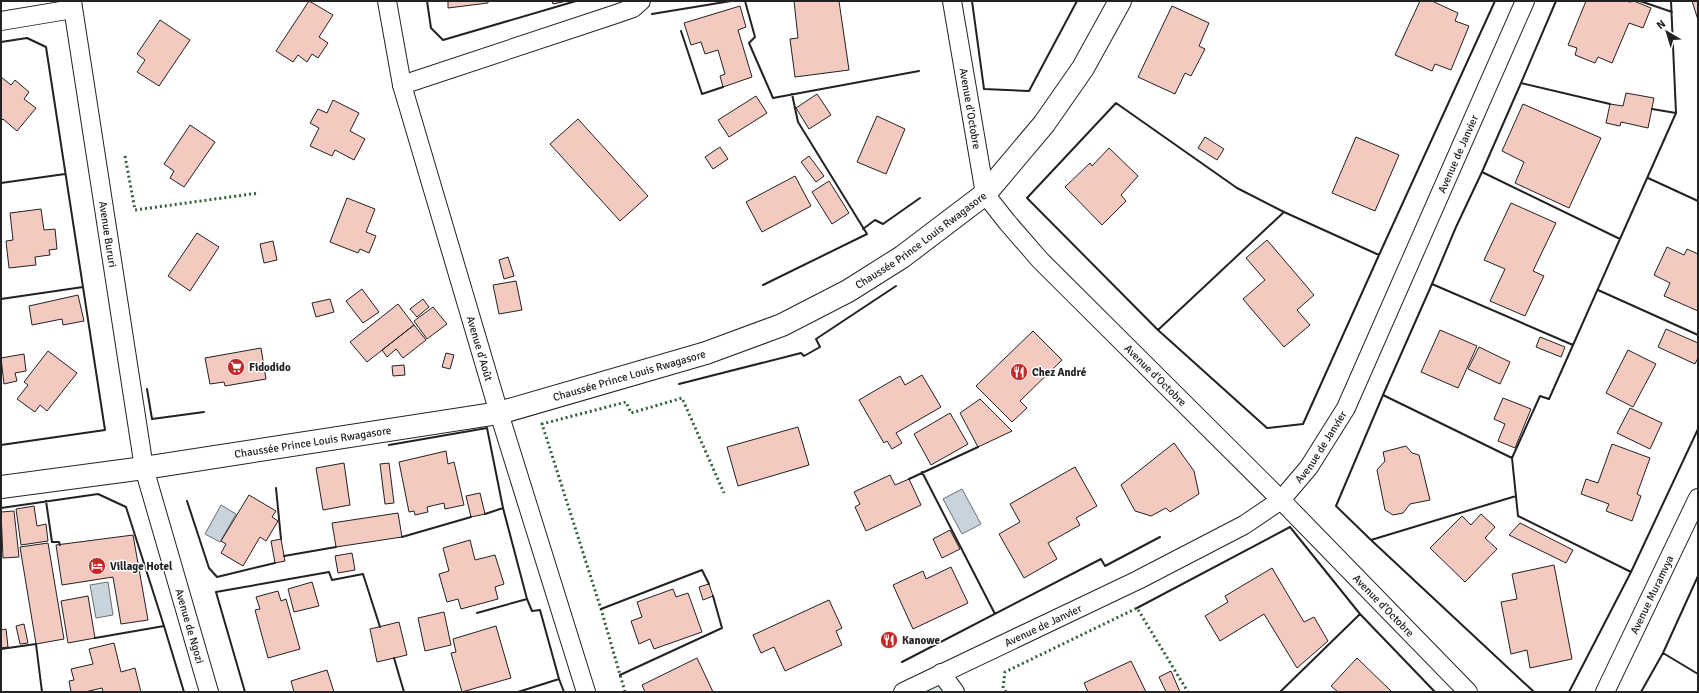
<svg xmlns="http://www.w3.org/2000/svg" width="1699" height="693" viewBox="0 0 1699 693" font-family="Signika,sans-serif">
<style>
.green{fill:#e0efe3;stroke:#6f6f6f}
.water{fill:#c7d3dd;stroke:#6f6f6f}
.building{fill:#f3c9c0;stroke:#222}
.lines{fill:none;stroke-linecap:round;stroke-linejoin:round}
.street-casing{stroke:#222;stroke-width:20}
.secondary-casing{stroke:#222;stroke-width:24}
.street{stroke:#fff;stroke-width:18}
.secondary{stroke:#fff;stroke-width:22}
.hedge{stroke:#2f5e38;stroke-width:3;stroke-dasharray:2 3;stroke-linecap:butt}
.wall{stroke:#222;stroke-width:2}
.labels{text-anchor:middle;stroke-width:3;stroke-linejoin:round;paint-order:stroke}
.street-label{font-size:11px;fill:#222;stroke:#fff}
.poi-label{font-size:11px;font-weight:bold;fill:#222;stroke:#fff;text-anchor:start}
</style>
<rect width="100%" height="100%" fill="#fff"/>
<path class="green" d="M942 683 949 692H925Z"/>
<path class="water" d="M962 489 981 524 962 534 943 499Z
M221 505 236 514 220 542 205 534Z
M108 582 113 615 96 618 90 585Z"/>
<path class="building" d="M309 1 333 15 319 37 328 43 318 58 312 54 307 62 298 55 293 62 276 51Z
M448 1H488V3L448 8Z
M552 1H567L553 4Z
M794 1H839L849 70 795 77 790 39 798 38Z
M1420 1H1432L1458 13 1455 21 1469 26 1451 70 1435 64 1432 71 1395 55Z
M1586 1H1626L1630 2 1634 1 1651 8 1643 28 1629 23 1612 63 1598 57 1595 63 1575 55 1577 48 1568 45Z
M1692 1H1698V20Z
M740 6 746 27 738 30 752 77 723 87 720 76 725 74 718 50 705 54 701 42 691 45 684 23Z
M1172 6 1209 23 1199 46 1205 49 1191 76 1185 73 1175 94 1138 77Z
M160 20 190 40 159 86 137 72 145 60 137 54Z
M1 77 11 85 15 80 29 92 24 99 36 108 17 131 3 119 1 121Z
M1626 93 1654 98 1648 128 1621 122 1620 126 1606 123 1610 104 1623 106Z
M817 94 831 115 809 129 796 108Z
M756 96 767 113 729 137 718 120Z
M333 100 359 113 350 131 365 139 354 160 335 150 332 156 310 146 319 128 310 123 318 109 327 113Z
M1523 104 1601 138 1569 208 1515 183 1524 162 1502 151Z
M877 116 905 129 886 174 857 162Z
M578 119 648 196 620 221 550 144Z
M190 125 215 142 184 187 170 178 174 171 164 164Z
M1205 137 1224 149 1217 160 1198 148Z
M1356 137 1399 155 1375 211 1332 193Z
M720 147 728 159 713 169 705 157Z
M1109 148 1138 176 1121 195 1126 201 1102 225 1065 187 1090 163 1092 166Z
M809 156 824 176 816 182 801 162Z
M795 176 811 206 762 232 746 202Z
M829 181 849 213 832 224 812 192Z
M347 198 375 209 366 232 376 236 369 253 360 249 358 253 330 242Z
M1511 203 1556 223 1533 271 1544 276 1525 316 1490 301 1505 269 1484 260Z
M41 209 44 230 55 229 57 249 49 250 50 255 35 257 36 265 9 268 6 241 13 240 10 213Z
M197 233 219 247 190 291 168 276Z
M1267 240 1314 295 1297 310 1310 325 1284 347 1243 299 1265 280 1246 258Z
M273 241 277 260 264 263 260 244Z
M1667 247 1684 255 1687 249 1698 254V311L1664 296 1670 283 1654 275Z
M508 257 514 276 504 279 499 260Z
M516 281 522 310 499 314 493 285Z
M362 289 379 312 363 323 346 301Z
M78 295 84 321 63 325 62 319 32 325 29 306Z
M330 299 334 312 316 317 312 303Z
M423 299 429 307 417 317 410 309Z
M398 304 414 325 367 362 350 342Z
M433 307 447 324 427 339 414 321Z
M414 325 426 340 403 358 396 349 387 357 382 350Z
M1666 329 1698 343V358L1695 364 1658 347Z
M1440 330 1477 346 1458 388 1421 372Z
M1033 331 1062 360 1020 401 1027 408 1012 422 976 386Z
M1540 337 1565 347 1561 357 1536 347Z
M1479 347 1510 362 1500 384 1468 369Z
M261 348 266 379 225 386 224 382 210 384 205 358Z
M1628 350 1656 364 1633 407 1606 393Z
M48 351 77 373 47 411 40 405 35 412 17 399 28 385 24 382Z
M446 353 454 355 450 369 442 367Z
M24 354 26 371 15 373 17 381 4 384 1 358Z
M404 365 405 375 393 376 392 366Z
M922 375 941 407 896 433 902 443 892 449 887 441 884 443 859 400 900 376 905 385Z
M1503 398 1531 409 1515 448 1498 441 1505 424 1494 419Z
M980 399 1012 431 978 447 960 413Z
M1630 408 1662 423 1650 449 1617 433Z
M950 413 968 444 931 465 914 434Z
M798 427 809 465 738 486 727 447Z
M1174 443 1194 471 1199 494 1170 512 1166 508 1151 516 1135 511 1121 485Z
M1612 444 1650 458 1637 494 1641 496 1632 521 1606 511 1609 504 1581 494 1586 479 1598 483Z
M1406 446 1412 453 1419 455 1430 500 1410 504 1403 513 1393 515 1385 510 1377 470 1385 461 1383 452Z
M446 451 448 464 454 462 464 505 445 509 444 503 427 507 428 512 415 515 414 511 409 512 399 462Z
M344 463 350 505 323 510 316 468Z
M389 463 394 503 385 504 380 464Z
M1075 467 1097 506 1076 518 1080 525 1048 543 1057 559 1024 578 999 534 1020 522 1010 504Z
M890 475 895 485 909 479 921 505 866 531 855 507 860 504 854 492Z
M480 493 485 514 471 517 466 496Z
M249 495 276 511 272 517 278 521 266 541 260 537 243 566 221 553 226 544 221 541Z
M34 506 37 526 46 524 48 541 21 545 16 509Z
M14 511 19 557 3 558 1 512Z
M398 513 402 537 336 547 332 523Z
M1481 514 1495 527 1485 538 1497 549 1465 582 1430 548 1462 516 1471 525Z
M1520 523 1573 550 1566 563 1509 535Z
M950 530 960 549 942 558 933 539Z
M133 535 148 620 121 624 113 577 62 585 56 545Z
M281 539 285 561 275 563 271 541Z
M470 540 475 560 495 555 504 584 495 587 498 599 461 609 458 599 447 602 439 574 449 571 443 548Z
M48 543 64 639 36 644 20 547Z
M352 553 355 570 338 573 335 556Z
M1554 565 1572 659 1530 668 1527 650 1511 654 1501 602 1517 599 1512 574Z
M951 567 968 603 913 629 893 585 923 571 926 579Z
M1272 568 1304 622 1314 617 1328 641 1297 668 1264 614 1220 641 1205 616 1228 602 1225 596Z
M312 582 319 606 294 612 288 589Z
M709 584 713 596 703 600 699 587Z
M673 589 676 597 688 593 702 632 654 649 650 639 639 644 631 621 642 617 637 602Z
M278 591 281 601 286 599 300 649 268 658 255 610 260 609 256 597Z
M88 596 95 638 68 643 61 601Z
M829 600 842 628 836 631 842 645 785 671 774 647 761 653 753 635Z
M444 612 451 645 425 651 418 618Z
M399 622 407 655 377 662 370 629Z
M24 624 28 643 20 644 16 626Z
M496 626 511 678 462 692 451 653 456 652 453 639Z
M6 629 8 647 1 648V630Z
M114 643 121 672 135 668 141 692H103L102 688 85 692H71L69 681 74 680 71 669 93 664 89 649Z
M697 658 713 692H645L642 685Z
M1357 658 1392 692H1338L1331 686Z
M1131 661 1146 692H1088L1084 683Z
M327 670 334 692H294L291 681Z
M1171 671 1180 692H1166L1159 677Z"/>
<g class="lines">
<defs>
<g id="street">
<path id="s1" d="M72 1 144 468 209 692"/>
<path id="s2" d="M387 1 402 85 499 413 586 692"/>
<path id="s3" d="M952 1 985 194 1007 222 1040 260 1281 500 1468 692"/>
<path d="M1 21 73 9"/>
<path d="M402 85 616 14 633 8 641 1"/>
<path d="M941 673 955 692"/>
<path id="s4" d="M903 692 1138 580 1244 525 1281 500 1309 467 1346 408 1525 1"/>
<path id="s5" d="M1605 692 1698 498"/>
</g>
<g id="secondary">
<path id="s6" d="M1 487 144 468 499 413 706 353 782 325 848 291 902 257 985 194 1044 124 1083 68 1120 1"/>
</g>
</defs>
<use href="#street" class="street-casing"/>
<use href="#secondary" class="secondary-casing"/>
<use href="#street" class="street"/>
<use href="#secondary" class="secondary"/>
<path class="hedge" d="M125 156 135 210 259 193
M625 692 601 609 542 424 626 402 631 413 682 398 724 493
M1006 692 1003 688 1005 672 1137 608 1188 692"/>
<path class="wall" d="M427 1 431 28 443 40 576 1
M745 1 755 37 749 43 773 98 919 71
M972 1 984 89 1029 91 1077 1
M1640 1 1672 12
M1671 1 1676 113
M652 14 731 1
M681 31 702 94 723 87
M1 42 27 38 46 47 105 430 1 445
M1521 83 1556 1
M1116 103 1237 188 1284 212 1158 330 1027 198Z
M1482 172 1521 83 1610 104
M1648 178 1698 201
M1 183 65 174
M863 229 875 220 883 224 920 198
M1620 239 1676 113 1652 109
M1379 255 1495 1
M1432 284 1383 395 1512 458 1540 396 1549 399 1573 345 1432 284 1456 227 1482 172 1620 239 1573 345
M763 285 867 234 798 122 792 94
M1598 290 1698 335
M1 299 83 287
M1158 330 1267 428 1303 424 1379 255 1284 212
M679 384 801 353 804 356 820 347 816 339 896 286
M147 389 152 419 204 412
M1383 395 1336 506 1371 540 1534 692
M389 445 487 428 503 508
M1512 458 1518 516 1631 572
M922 472 995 614
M909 479 978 447
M276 488 281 539
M46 501 52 542H59L60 545
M187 501 209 568 217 577 275 563
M1 508 98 494 126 507 164 626
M485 514 503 508 527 599
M402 537 471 517
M1371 540 1516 496
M284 556 336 547
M1137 608 1290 527 1360 614 1280 692
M601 609 702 570 709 584
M477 613 527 599 532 611 540 610 559 679 518 692
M1360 614 1435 692
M95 638 164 626 184 692
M1 649 36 644 42 692
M1663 653 1698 576
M394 658 404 692
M902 662 1101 559 1105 566 1160 537
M620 675 722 628 713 596
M559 679 564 692
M245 692 216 592 329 572 332 580 363 574 380 627
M1569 692 1631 572 1698 429
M1641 692 1663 653 1698 674"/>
</g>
<defs>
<symbol id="supermarket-disc" viewBox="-11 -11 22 22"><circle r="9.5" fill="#c62828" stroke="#fff"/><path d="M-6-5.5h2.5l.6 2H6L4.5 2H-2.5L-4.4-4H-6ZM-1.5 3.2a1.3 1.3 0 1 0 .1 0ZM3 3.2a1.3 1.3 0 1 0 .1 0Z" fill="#fff"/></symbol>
<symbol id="restaurant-disc" viewBox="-11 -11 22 22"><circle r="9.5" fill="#c62828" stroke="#fff"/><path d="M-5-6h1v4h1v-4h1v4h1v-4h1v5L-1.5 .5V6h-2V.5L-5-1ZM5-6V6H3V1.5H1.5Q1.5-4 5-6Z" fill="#fff"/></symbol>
<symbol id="hotel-disc" viewBox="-11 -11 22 22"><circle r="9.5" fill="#c62828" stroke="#fff"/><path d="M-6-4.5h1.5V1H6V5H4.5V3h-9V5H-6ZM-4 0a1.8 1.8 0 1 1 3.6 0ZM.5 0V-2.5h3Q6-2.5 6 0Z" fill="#fff"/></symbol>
</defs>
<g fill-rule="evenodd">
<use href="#supermarket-disc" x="226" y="357" width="20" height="20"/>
<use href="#restaurant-disc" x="1009" y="362" width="20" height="20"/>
<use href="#hotel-disc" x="87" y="556" width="20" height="20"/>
<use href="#restaurant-disc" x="879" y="630" width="20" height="20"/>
</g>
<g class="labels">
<g class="street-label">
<text dy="4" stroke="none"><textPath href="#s3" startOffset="109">Avenue d'Octobre</textPath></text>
<text dy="4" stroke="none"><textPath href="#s4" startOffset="815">Avenue de Janvier</textPath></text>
<text dy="4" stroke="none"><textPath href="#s1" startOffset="236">Avenue Bururi</textPath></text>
<text dy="4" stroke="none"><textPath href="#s6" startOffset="963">Chaussée Prince Louis Rwagasore</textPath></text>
<text dy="4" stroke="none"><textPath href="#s2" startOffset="360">Avenue d'Août</textPath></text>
<text dy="4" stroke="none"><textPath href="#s6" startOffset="639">Chaussée Prince Louis Rwagasore</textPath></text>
<text dy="4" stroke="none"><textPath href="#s3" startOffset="445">Avenue d'Octobre</textPath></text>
<text dy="4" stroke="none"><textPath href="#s6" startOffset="315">Chaussée Prince Louis Rwagasore</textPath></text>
<text dy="4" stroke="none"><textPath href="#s4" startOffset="491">Avenue de Janvier</textPath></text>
<text dy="4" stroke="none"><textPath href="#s5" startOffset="108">Avenue Muramvya</textPath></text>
<text dy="4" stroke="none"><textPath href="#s3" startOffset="769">Avenue d'Octobre</textPath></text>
<text dy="4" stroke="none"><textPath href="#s4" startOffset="155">Avenue de Janvier</textPath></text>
<text dy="4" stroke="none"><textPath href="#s1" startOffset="637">Avenue de Ngozi</textPath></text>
</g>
<g class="poi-label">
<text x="249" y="371">Fidodido</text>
<text x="1032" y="376">Chez André</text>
<text x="110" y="570">Village Hotel</text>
<text x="902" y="644">Kanowe</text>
</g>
</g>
<rect width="1699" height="693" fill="none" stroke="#222222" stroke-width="4"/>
<g transform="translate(1667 32) rotate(322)" stroke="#ffffff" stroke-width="3" paint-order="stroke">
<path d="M0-3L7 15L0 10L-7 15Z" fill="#222222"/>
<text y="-6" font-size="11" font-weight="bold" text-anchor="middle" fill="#222222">N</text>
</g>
</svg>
